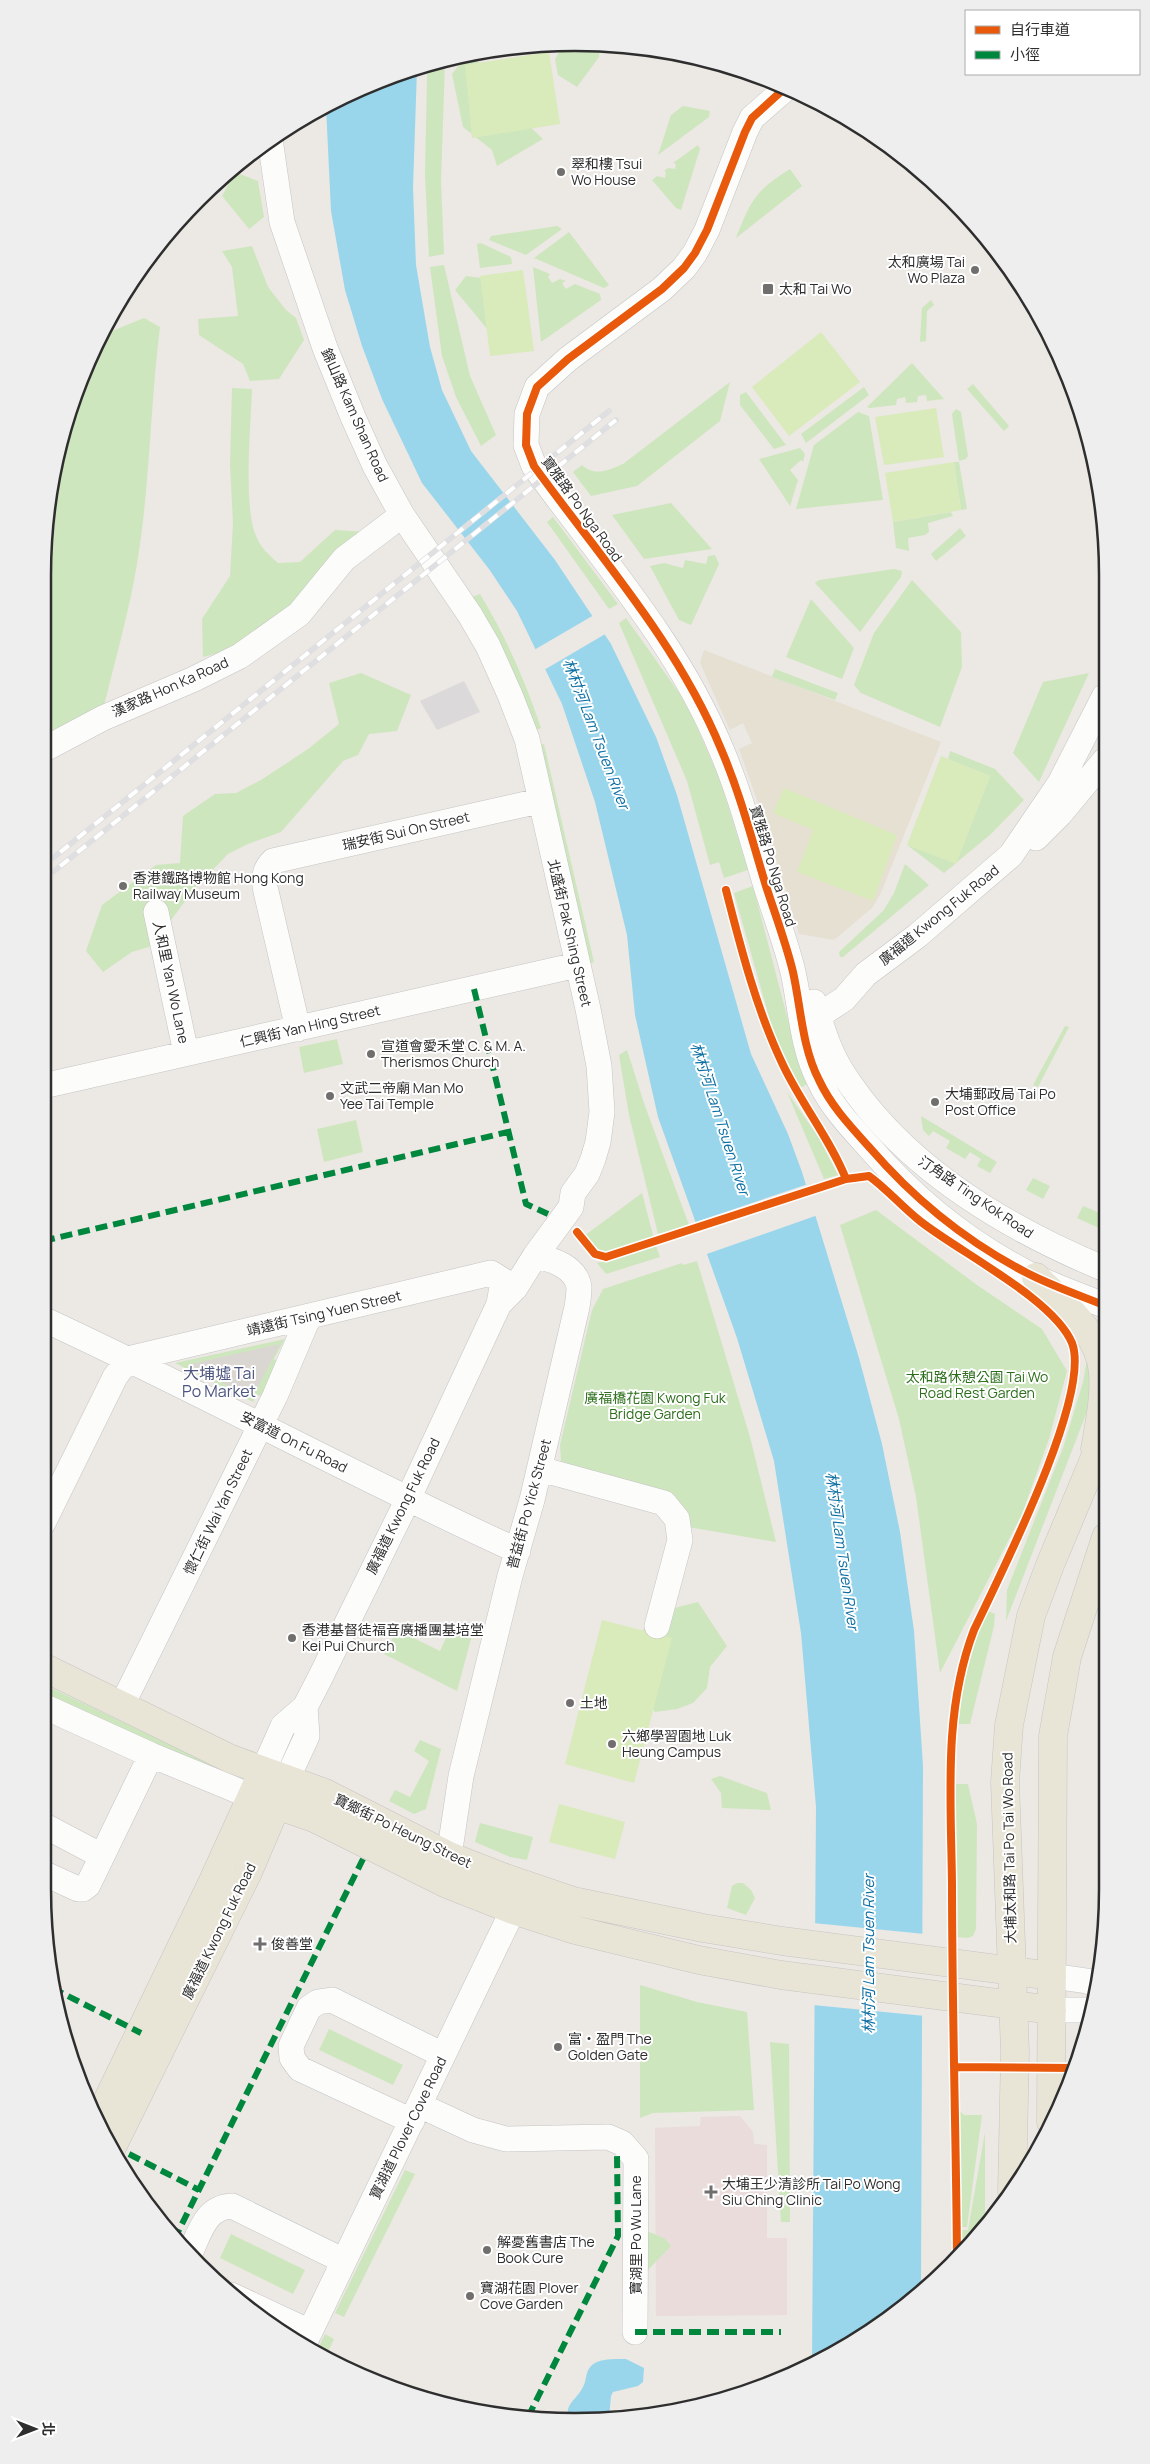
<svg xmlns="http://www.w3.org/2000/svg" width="1150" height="2464" viewBox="0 0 1150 2464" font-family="Manrope,'Noto Sans TC',sans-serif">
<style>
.industrial{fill:#dcd9db}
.education{fill:#e6e0d3}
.medical{fill:#e9dcdb}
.green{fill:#cee6be}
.pitch{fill:#d9eabb}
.plaza{fill:#dad6d2}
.water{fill:#99d6ec}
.pier{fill:#ece8e4}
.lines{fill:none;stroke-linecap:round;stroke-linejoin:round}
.minor-casing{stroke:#c5c4c5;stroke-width:26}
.major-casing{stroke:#c6c5c4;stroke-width:29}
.minor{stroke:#fcfcfb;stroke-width:25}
.major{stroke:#e8e4d6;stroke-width:28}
.rail-casing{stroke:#dfdfe1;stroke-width:5.5}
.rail{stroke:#fff;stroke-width:4;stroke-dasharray:11;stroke-linecap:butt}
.quiet{stroke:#00873e;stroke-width:6;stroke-dasharray:12 6;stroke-linecap:butt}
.cycleway-casing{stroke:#fff;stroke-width:11}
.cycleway{stroke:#e8590c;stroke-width:8}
.poi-dot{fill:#706f6e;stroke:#fff;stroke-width:2}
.labels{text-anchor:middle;stroke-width:4;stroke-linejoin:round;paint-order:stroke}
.poi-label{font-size:14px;fill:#2e2e2e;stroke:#fff;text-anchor:start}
.street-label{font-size:14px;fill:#2e2e2e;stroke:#fff}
.park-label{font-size:14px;fill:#2c6e1b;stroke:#fff}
.water-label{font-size:15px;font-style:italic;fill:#0d6fa3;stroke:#fff}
.quarter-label{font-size:16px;fill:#4d5680;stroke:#fff}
.rim{fill:none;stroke:#2e2e2e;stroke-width:2.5}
</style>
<rect width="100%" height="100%" fill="#ece8e4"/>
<path class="industrial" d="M464 681 480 712 437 730 420 701Z"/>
<path class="education" d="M704 650 941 742 881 893 872 908 834 940 799 934 764 820 739 749 752 743 743 723 730 730 700 663Z"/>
<path class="medical" d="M740 2116 753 2132 754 2144 767 2145V2238H787V2315L656 2316 655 2128 700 2126 701 2117Z"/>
<path class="green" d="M575 43 600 45 599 57 577 87 558 75 555 59 564 44Z
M466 56 501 73 506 104 543 139 497 166 492 150 463 127 452 74Z
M445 61 441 181 444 254 429 257 425 174 427 78 428 66Z
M683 106 710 111 709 117 658 155 671 115Z
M698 145 700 149 681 210 676 208 652 180 657 176 665 178 666 172 664 171 668 168 675 169 676 164 673 163Z
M790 169 802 186 736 238C751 200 755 191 790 169Z
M235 172 258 181 264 217 249 229 222 196Z
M557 226 562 229 526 255 489 240 491 236Z
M569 232 609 285 604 288 534 258Z
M481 243 511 257 512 264 480 268 477 244Z
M252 246 268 287 286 310 296 318 304 340 279 379 250 381 243 364 199 335 198 319 238 316 232 267 222 251Z
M444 265 470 376 496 435 481 446 456 397 442 356 430 267Z
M533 267 550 274 548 277 552 283 560 279 566 281 562 283 566 289 575 284 600 294 601 300 541 342Z
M466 276 505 281 502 347 455 290Z
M931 300 934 305 927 311 926 341 920 342 922 308Z
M144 318 160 327C150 406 150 486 137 564 128 618 112 670 100 723L43 754V575L53 471 83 371 102 335Z
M912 363 944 399 927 401 926 395 918 396 917 402 906 403 905 397 897 399 896 405 870 408 867 407Z
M730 382 720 421 637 486 591 496 573 472 582 465C595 477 609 470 623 464Z
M973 384 1009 426 1004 431 967 389Z
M864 387 869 395 806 443 801 434Z
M232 388 252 389C251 424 243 507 256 536 260 547 269 555 278 563L300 562 335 530 366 532 299 606 241 647 203 657 202 619 230 576 233 523 230 465Z
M746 392 786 445 774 449 740 405V395Z
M956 409 961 412 968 456 966 459 959 461 952 414Z
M858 412 869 416 883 500 796 509 814 445Z
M800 448 805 454 803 462 801 460 790 470 798 480 790 506 759 459Z
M954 462H959L967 509 961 510Z
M671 503 712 549 644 559 612 515Z
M951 512 953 516 928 523 929 532 925 535 908 538 909 551 896 548 893 522Z
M553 517 618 604 609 609 547 522Z
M960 528 966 536 936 561 931 554Z
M715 555 719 564 691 625 679 620 650 566 664 563 683 568 685 560 706 564 708 556Z
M894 569 902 571 901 577 860 632 815 583 819 580Z
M912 580 961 632 962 667 940 727 861 693 854 685 874 633Z
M480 594C506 637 525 680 541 728L531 732 470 598Z
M811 599 854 648 842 679 786 657Z
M626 618 687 704 720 780 748 870 724 878 719 862 710 865 687 781 619 623Z
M775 669 838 693 835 700 772 677Z
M361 673 411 695 397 731 369 734 358 755 343 761 281 832 248 844 228 854 194 889 152 946 132 952 103 972 86 951 102 905 156 865 180 863 183 816 215 794 236 793 261 780 308 749 339 724 329 683Z
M1089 673 1039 782 1013 753 1043 682Z
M544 744 594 962 586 965 534 747Z
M950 751 995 769 1024 800 991 834 944 873 907 845 956 863 990 776 948 759Z
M905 864 929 885 843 957H840L839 952 883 911 894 893Z
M753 886 788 1020 810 1082 799 1089 775 1038 734 893Z
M1065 1026 1069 1027 1038 1087 1033 1085Z
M337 1039 343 1064 304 1073 299 1047Z
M627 1050 645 1106 689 1225 658 1234 629 1115 619 1055Z
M787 1092 819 1138 838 1175 824 1179Z
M921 1116 997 1162 990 1173 977 1166 981 1159 970 1152 965 1159 946 1148 950 1141 933 1131 929 1136 923 1130Z
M356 1120 363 1152 324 1162 317 1129Z
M1033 1178 1050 1186 1043 1199 1026 1190Z
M642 1193 654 1239 604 1253 596 1250 584 1236Z
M1083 1206 1105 1215 1101 1229 1077 1218Z
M876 1210 977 1285 1042 1329 1067 1371 1049 1439 1022 1514 940 1673 916 1497 899 1419 840 1225Z
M656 1246 660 1257 606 1274 597 1263Z
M697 1261 750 1437 776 1542 688 1527 569 1470 561 1461 560 1445 592 1310 603 1289 682 1263 683 1265Z
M285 1339 274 1359 280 1363 269 1397 256 1395 253 1402 175 1363Z
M1087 1358 1093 1362 1088 1409 1006 1621 1007 1590 1063 1448 1083 1382Z
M698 1602 727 1646 710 1667 707 1688 693 1703 677 1709 655 1712 642 1695 635 1641C656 1611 663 1611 698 1602Z
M986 1610 995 1614 994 1626 970 1724H955C959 1683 969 1646 986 1610Z
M451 1627 472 1635 457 1691 384 1654 397 1630 440 1651Z
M43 1684 212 1765 209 1771 43 1696Z
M1107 1685V1742H1099Z
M420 1740 441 1749 426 1809 414 1814 389 1801 395 1790 410 1797 429 1761 414 1751Z
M720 1776 767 1793 771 1810 722 1808 721 1793 711 1779Z
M955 1784H968L977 1824 976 1929 973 1936 968 1938 955 1937Z
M480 1823 533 1837 527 1860 510 1857 475 1842Z
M737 1883H743L751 1890 755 1898 746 1915 727 1908 732 1886Z
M640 1985 697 2002 747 2012 754 2110 653 2113 640 2118Z
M329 2029 403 2065 393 2085 319 2050Z
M770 2042 789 2044 790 2222H781Z
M960 2111 964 2115H982L967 2227H960Z
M985 2132V2228L961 2254V2230H968Z
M405 2170 415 2174 344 2317 335 2313Z
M642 2229 664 2238 671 2246 648 2270 646 2287 622 2282 625 2235Z
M231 2234 305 2270 293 2294 220 2258Z
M325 2334 334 2339 325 2358 316 2353Z"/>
<path class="pitch" d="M549 52 560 124 472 138 465 65Z
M523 270 534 351 490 356 480 276Z
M821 332 860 382 789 436 752 387Z
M936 408 944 457 884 465 875 417Z
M954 462 961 510 893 522 885 473Z
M941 756 990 776 956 864 907 845Z
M784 788 897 835 873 901 797 872 813 830 773 813Z
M602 1620 672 1638 634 1783 565 1764Z
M559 1804 625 1822 615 1859 549 1842Z"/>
<path class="plaza" d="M280 1344 252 1398 187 1365Z"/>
<path class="water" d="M417 69 413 188 416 265 430 347 442 390 471 451 555 560 611 644 656 737 677 795 751 1054 788 1134 802 1172 859 1358 882 1444 900 1532 914 1631 923 1766 921 2291C889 2321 852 2345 812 2363L816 1807 801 1633 774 1461 737 1338 658 1117 635 1015 627 935 595 802 562 704 517 611 489 569 422 483 382 399 362 346 345 290 331 211 326 107 371 83Z
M626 2359 644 2368 643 2382 638 2386 613 2392 611 2396 609 2418 569 2421C563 2404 577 2400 583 2387 587 2380 585 2371 592 2365 600 2358 616 2359 626 2359Z"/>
<path class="pier" d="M594 615 607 633 544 670 534 650Z
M808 1184 818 1215 704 1255 693 1223Z
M813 1923 925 1934V2016L813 2005Z"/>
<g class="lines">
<defs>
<path id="minor" d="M785 89 752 118 745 132 707 230 695 253 684 268 662 289 568 359 537 387 527 414 526 445 534 466C600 557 678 644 721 749 740 793 752 840 766 886 775 914 786 943 793 972 801 1008 802 1047 819 1080 831 1106 851 1127 870 1148 914 1199 967 1242 1027 1273 1052 1286 1079 1295 1106 1306
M270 139 282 222 325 348 353 417 375 466 402 515 470 615 488 646 510 695 527 739 588 1009 599 1066 602 1112 598 1142 593 1159 587 1174 573 1193 571 1207 535 1256 515 1288 499 1304
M43 750 103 718 194 679 240 656 299 614 344 559 402 515
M1036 838 1060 814 1104 761
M156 912 186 1053
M814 1002C822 1027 829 1053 844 1075 904 1168 1006 1228 1105 1269
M803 1026 844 999 866 974 917 936 1011 855 1060 783 1104 697
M298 1029 265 887C264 875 265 869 273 861L539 801
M43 1086 577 965
M43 1319C203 1393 358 1478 518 1551
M128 1359 491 1273 515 1288
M540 1469 664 1503 677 1519 680 1540 657 1626
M43 1523 115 1377 128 1359
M122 1705 275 1396 309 1316
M43 1706 151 1755 253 1797
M263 1771 283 1726 305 1707 319 1680 408 1499 499 1304 502 1287
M287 1779 307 1736 305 1707
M43 1825 102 1856
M449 1856 461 1776 510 1576 532 1500 577 1307C578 1301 579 1293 579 1287 576 1267 552 1259 535 1256
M43 1873 78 1889H83L88 1885 151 1755
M1052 1976 1087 1981 1098 1985
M1052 2010H1092
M419 2105 473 2130 506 2139 608 2137 622 2143 636 2159 635 2332
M412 2121 300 2069 292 2058 291 2046 309 2008 318 2002 332 2000 443 2055
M189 2255C200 2233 205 2207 232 2206L344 2261
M231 2295 310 2332
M303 2346 513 1910"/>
<path id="major" d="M1036 1277C1063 1304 1100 1333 1103 1373 1105 1398 1099 1425 1095 1449
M43 1667 231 1759 325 1793 449 1856 500 1876 573 1901 703 1928 782 1941 1052 1976
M253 1797 314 1818 447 1884 513 1910 575 1930 699 1960 781 1975 1052 2010
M98 2120 213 1881 259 1780
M1051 2122 1053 1736 1067 1657 1106 1537
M111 2149 248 1872 283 1790
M1012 2192 1015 2052 1005 1782 1009 1725 1031 1616 1050 1565 1106 1431"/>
</defs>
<use href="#minor" class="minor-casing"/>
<use href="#major" class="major-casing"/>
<use href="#minor" class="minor"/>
<use href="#major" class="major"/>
<defs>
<path id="rail" d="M43 866 609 411
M43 880 616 420"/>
</defs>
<use href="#rail" class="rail-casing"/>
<use href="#rail" class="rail"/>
<path class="quiet" d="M474 989 526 1204 548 1214
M43 1241 508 1132
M52 1988 141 2033
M129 2154 199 2190
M174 2240 363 1859
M635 2332H781
M528 2417 618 2236 617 2155"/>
<defs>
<path id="cycleway" d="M786 87 752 118 745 132 707 230 695 253 684 268 662 289 568 359 537 387 527 414 526 445 534 466C600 557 678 644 721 749 740 793 752 840 766 886 775 914 786 943 793 972 801 1008 802 1047 819 1080 831 1106 851 1127 870 1148 914 1199 967 1242 1027 1273 1052 1286 1079 1295 1106 1306
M726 890C741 949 757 1011 783 1065 802 1105 830 1139 846 1179
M577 1232 595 1254 606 1257 846 1179 869 1176C887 1189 902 1207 920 1221 959 1252 1054 1299 1072 1343 1092 1395 999 1577 974 1630 943 1711 951 1798 952 1884 952 2009 956 2133 957 2258
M954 2067 1074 2068"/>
</defs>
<use href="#cycleway" class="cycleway-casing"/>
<use href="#cycleway" class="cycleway"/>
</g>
<g class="poi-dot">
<circle cx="561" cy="172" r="5"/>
<circle cx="975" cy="270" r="5"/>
<rect x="762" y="283" width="12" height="12" rx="2.5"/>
<circle cx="123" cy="886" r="5"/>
<circle cx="371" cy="1054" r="5"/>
<circle cx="330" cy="1096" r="5"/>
<circle cx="935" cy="1102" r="5"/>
<circle cx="292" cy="1638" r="5"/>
<circle cx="570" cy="1703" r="5"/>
<circle cx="612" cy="1744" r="5"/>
<path d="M257.5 1936.5h5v5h5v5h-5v5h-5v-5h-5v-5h5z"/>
<circle cx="558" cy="2047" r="5"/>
<path d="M708.5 2184.5h5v5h5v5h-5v5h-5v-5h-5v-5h5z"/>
<circle cx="487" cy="2250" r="5"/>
<circle cx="470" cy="2296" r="5"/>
</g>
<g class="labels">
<g class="poi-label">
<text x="571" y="169">翠和樓 Tsui<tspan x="571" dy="16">Wo House</tspan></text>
<text x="965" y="267" text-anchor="end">太和廣場 Tai<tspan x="965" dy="16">Wo Plaza</tspan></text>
<text x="779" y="294">太和 Tai Wo</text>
<text x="133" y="883">香港鐵路博物館 Hong Kong<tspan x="133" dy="16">Railway Museum</tspan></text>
<text x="381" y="1051">宣道會愛禾堂 C. &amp; M. A.<tspan x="381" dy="16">Therismos Church</tspan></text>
<text x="340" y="1093">文武二帝廟 Man Mo<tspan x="340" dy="16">Yee Tai Temple</tspan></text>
<text x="945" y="1099">大埔郵政局 Tai Po<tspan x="945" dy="16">Post Office</tspan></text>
<text x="302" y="1635">香港基督徒福音廣播團基培堂<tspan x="302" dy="16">Kei Pui Church</tspan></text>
<text x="580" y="1708">土地</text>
<text x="622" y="1741">六鄉學習園地 Luk<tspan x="622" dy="16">Heung Campus</tspan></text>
<text x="271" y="1949">俊善堂</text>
<text x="568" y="2044">富‧盈門 The<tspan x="568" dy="16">Golden Gate</tspan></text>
<text x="722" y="2189">大埔王少清診所 Tai Po Wong<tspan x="722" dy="16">Siu Ching Clinic</tspan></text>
<text x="497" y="2247">解憂舊書店 The<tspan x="497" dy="16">Book Cure</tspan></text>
<text x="480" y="2293">寶湖花園 Plover<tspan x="480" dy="16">Cove Garden</tspan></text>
</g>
<g class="street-label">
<text transform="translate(355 415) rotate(66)" y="5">錦山路 Kam Shan Road</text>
<text transform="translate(582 509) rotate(54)" y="5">寶雅路 Po Nga Road</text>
<text transform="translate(170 687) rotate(-24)" y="5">漢家路 Hon Ka Road</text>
<text transform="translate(406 831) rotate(-13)" y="5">瑞安街 Sui On Street</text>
<text transform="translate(773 866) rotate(73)" y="5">寶雅路 Po Nga Road</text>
<text transform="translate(939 915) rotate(-39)" y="5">廣福道 Kwong Fuk Road</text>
<text transform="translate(570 933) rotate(77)" y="5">北盛街 Pak Shing Street</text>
<text transform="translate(171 982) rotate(78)" y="5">人和里 Yan Wo Lane</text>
<text transform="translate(310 1026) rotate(-13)" y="5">仁興街 Yan Hing Street</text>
<text transform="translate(976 1197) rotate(34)" y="5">汀角路 Ting Kok Road</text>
<text transform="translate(324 1313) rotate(-13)" y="5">靖遠街 Tsing Yuen Street</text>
<text transform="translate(294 1442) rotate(27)" y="5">安富道 On Fu Road</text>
<text transform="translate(529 1504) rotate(-75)" y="5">普益街 Po Yick Street</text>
<text transform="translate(403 1506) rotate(-64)" y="5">廣福道 Kwong Fuk Road</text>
<text transform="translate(218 1512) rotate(-64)" y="5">懷仁街 Wai Yan Street</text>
<text transform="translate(403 1831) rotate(26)" y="5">寶鄉街 Po Heung Street</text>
<text transform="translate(1009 1848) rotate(-91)" y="5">大埔太和路 Tai Po Tai Wo Road</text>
<text transform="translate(219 1931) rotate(-64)" y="5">廣福道 Kwong Fuk Road</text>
<text transform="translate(408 2128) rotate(-64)" y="5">寶湖道 Plover Cove Road</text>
<text transform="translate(636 2235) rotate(-90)" y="5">寶湖里 Po Wu Lane</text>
</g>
<g class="park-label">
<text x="977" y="1382">太和路休憩公園 Tai Wo<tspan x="977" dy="16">Road Rest Garden</tspan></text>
<text x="655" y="1403">廣福橋花園 Kwong Fuk<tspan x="655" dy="16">Bridge Garden</tspan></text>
</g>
<g class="water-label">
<text transform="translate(596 734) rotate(69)" y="5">林村河 Lam Tsuen River</text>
<text transform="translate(720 1119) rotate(72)" y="5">林村河 Lam Tsuen River</text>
<text transform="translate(842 1551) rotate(82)" y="5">林村河 Lam Tsuen River</text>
<text transform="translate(869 1954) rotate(-90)" y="5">林村河 Lam Tsuen River</text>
</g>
<g class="quarter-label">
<text x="219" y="1379">大埔墟 Tai<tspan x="219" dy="18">Po Market</tspan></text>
</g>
</g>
<path d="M0 0H1150V2464H0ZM575 51H575A524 524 0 0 1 1099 575V1889A524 524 0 0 1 575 2413H575A524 524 0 0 1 51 1889V575A524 524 0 0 1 575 51Z" fill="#eee" fill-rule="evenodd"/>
<path class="rim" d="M575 51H575A524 524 0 0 1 1099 575V1889A524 524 0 0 1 575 2413H575A524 524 0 0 1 51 1889V575A524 524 0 0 1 575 51Z"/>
<rect x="965" y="10" width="175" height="65" fill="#ffffff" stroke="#ababab"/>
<rect x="975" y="26" width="25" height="8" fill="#e8590c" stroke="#ababab"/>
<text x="1010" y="35" font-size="15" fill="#2e2e2e">自行車道</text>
<rect x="975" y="51" width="25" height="8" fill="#00873e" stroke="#ababab"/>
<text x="1010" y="60" font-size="15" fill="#2e2e2e">小徑</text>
<g transform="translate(35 2429) rotate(90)" stroke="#ffffff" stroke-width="4" paint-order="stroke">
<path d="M0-4L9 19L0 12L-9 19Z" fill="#2e2e2e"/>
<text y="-8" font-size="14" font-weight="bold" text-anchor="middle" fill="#2e2e2e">北</text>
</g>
</svg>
